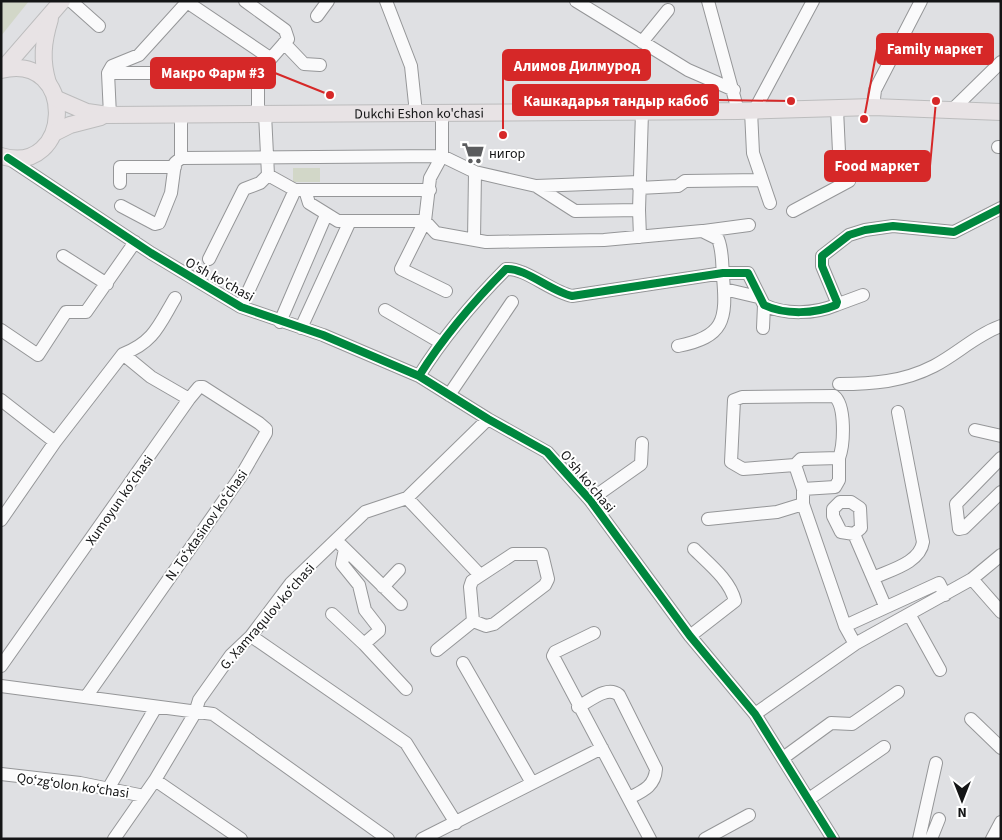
<svg xmlns="http://www.w3.org/2000/svg" width="1002" height="840" viewBox="0 0 1002 840" font-family="'Source Sans 3',sans-serif">
<style>
.green{fill:#d2d7c8}
.lines{fill:none;stroke-linecap:round;stroke-linejoin:round}
.minor-casing{stroke:#959698;stroke-width:14}
.major-casing{stroke:#bcbcbd;stroke-width:18}
.minor{stroke:#fafafb;stroke-width:12}
.major{stroke:#e8e3e5;stroke-width:16}
.cycleway-casing{stroke:#fff;stroke-width:11}
.cycleway{stroke:#00873e;stroke-width:8}
.labels{text-anchor:middle;stroke-width:4;stroke-linejoin:round;paint-order:stroke}
.street-label{font-size:14px;fill:#141516;stroke:#fff}
.poi-label{font-size:14px;fill:#141516;stroke:#fff;text-anchor:start}
.leader{fill:none;stroke:#d62828;stroke-width:2}
.callout-dot{fill:#d62828;stroke:#fff;stroke-width:2}
.callout{fill:#d62828;stroke:#d62828;stroke-width:2}
.callout-label{font-size:15px;text-anchor:middle;font-weight:bold;fill:#fff}
</style>
<rect width="100%" height="100%" fill="#dfe0e3"/>
<path class="green" d="M1 1H29L1 36Z
M293 168H320V182H293Z"/>
<g class="lines">
<defs>
<path id="minor" d="M71 1 99 26
M245 1 285 30 288 39 258 73V114
M386 1 411 66 416 113
M576 1 688 70 734 90
M708 1 738 111
M187 2 270 58
M317 16 328 1
M642 42 668 10
M284 43 304 64 320 65
M108 73H258
M873 107 875 90 921 1
M953 109 1001 62
M751 111 753 153 770 203
M754 111 813 1
M442 113V156L430 178 425 221 436 233 486 242 604 240 702 231 718 239C723 251 722 265 723 277 727 320 724 337 678 346
M265 114 268 175 295 190H430
M110 115 108 73 112 66 139 55 188 1
M998 147H1001
M8 158 151 253 241 307 323 335 419 376 488 419 547 452 590 500 690 636 755 714 833 839
M181 158 442 156 475 172 536 186 639 182
M120 183V167H175
M536 186 575 211 639 210
M639 188 678 186 685 181 762 180
M305 190 309 203 338 221H425L401 269 446 291
M121 206 155 224 159 223 171 193 175 163 181 158V115
M793 211 849 181 839 152 837 109
M704 231 749 225
M640 237 639 210 642 112
M474 240 475 172
M63 256 107 284
M209 259 244 189 260 183 268 175
M724 289 758 297
M836 305 863 295
M241 307 295 190
M385 310 440 342
M280 322 326 215
M301 328 350 221
M763 328 764 305
M1 330 38 355 66 312H86L135 242
M419 376C444 336 473 302 506 269 524 267 552 292 572 296L723 273H748L764 305C785 315 815 314 836 305L837 302 822 266V256L849 235 865 230 893 226 954 232 1001 208
M839 384C872 384 903 382 934 366 957 354 976 335 1001 326
M449 395 512 302
M1 400 55 442
M975 430 1001 436
M839 458C844 445 846 405 834 396L742 397 734 400 731 462 743 469 795 465 803 489V504L845 626 855 644
M1001 458 956 504 959 529 964 528 1001 492
M795 465 801 459 839 458V480L835 487 803 489
M407 498 480 575
M590 500 641 464 642 443
M708 519 777 512 803 504
M1 520 55 442 123 354C154 342 159 325 175 298
M854 534 861 528 860 508 851 502H840L833 509V516L841 532 854 534 885 606
M341 545 401 604
M345 549 342 564 359 585 365 610 379 628V631L364 644 406 689
M873 578C890 570 920 563 923 542L898 412
M972 579 1001 555
M383 587 399 570
M332 614 364 644
M909 614 940 670
M845 626 939 583 945 595
M594 633 555 652 553 656 650 839
M251 636 406 743 456 823
M690 636 735 601C730 580 708 563 694 549
M437 650 473 621 470 587 472 581 513 554H542L548 579 545 585 494 624 486 626 473 621
M463 663 532 783
M1 666 189 399 151 377 123 354
M1 686 213 714 388 839
M86 697 241 476 266 433V429L259 423 203 387H199L189 399
M578 707C590 701 607 685 619 695L656 769C655 786 643 791 629 798
M755 714 855 644 972 579 1001 612
M971 719 1001 748
M783 758 831 723 852 724 898 692
M1 774 80 783 144 796
M155 780 241 839
M108 789 156 707
M809 799 884 747
M114 839 155 780 195 713 199 700 231 655 251 636 291 583 365 512 407 498 488 419
M422 839 602 748
M705 839 749 815
M919 839 936 763
M931 839 939 819
M992 839 1001 822"/>
<g id="major">
<path d="M3 69 62 1"/>
<path d="M1 70C78 51 73 178 1 156"/>
<path d="M48 83C41 60 43 42 50 19"/>
<path id="s1" d="M57 99 87 112 108 115 738 111 873 107 1001 112"/>
<path d="M54 133 70 125 101 117"/>
</g>
</defs>
<use href="#minor" class="minor-casing"/>
<use href="#major" class="major-casing"/>
<use href="#minor" class="minor"/>
<use href="#major" class="major"/>
<defs>
<path id="cycleway" d="M8 158 151 253 241 307 323 335 419 376 488 419 547 452 590 500 690 636 755 714 833 839
M419 376C444 336 473 302 506 269 524 267 552 292 572 296L723 273H748L764 305C785 315 815 314 836 305L837 302 822 266V256L849 235 865 230 893 226 954 232 1001 208"/>
</defs>
<use href="#cycleway" class="cycleway-casing"/>
<use href="#cycleway" class="cycleway"/>
</g>
<defs>
<symbol id="supermarket-bare" viewBox="-9 -9 18 18"><path d="M-6-5.5h2.5l.6 2H6L4.5 2H-2.5L-4.4-4H-6ZM-1.5 3.2a1.3 1.3 0 1 0 .1 0ZM3 3.2a1.3 1.3 0 1 0 .1 0Z" fill="#5b5c5e" stroke="#fff" stroke-width="2.5" paint-order="stroke"/></symbol>
</defs>
<g fill-rule="evenodd">
<use href="#supermarket-bare" x="457" y="137" width="32" height="32"/>
</g>
<g class="labels">
<g class="street-label">
<text dy="5" stroke="none"><textPath href="#s1" startOffset="365">Dukchi Eshon ko'chasi</textPath></text>
<text transform="translate(220 279) rotate(29)" y="5">O'sh ko'chasi</text>
<text transform="translate(588 481) rotate(50)" y="5">O'sh ko'chasi</text>
<text transform="translate(119 500) rotate(-55)" y="5">Xumoyun koʻchasi</text>
<text transform="translate(206 525) rotate(-55)" y="5">N. Toʻxtasinov koʻchasi</text>
<text transform="translate(267 616) rotate(-49)" y="5">G. Xamraqulov koʻchasi</text>
<text transform="translate(73 785) rotate(8)" y="5">Qoʻzgʻolon koʻchasi</text>
</g>
<g class="poi-label">
<text x="489" y="158">нигор</text>
</g>
</g>
<path class="leader" d="M864 119L877 49M503 135L503 65M330 95L275 73M791 101L718 100M936 101L930 166"/>
<g class="callout-dot">
<circle cx="864" cy="119" r="5"/>
<circle cx="503" cy="135" r="5"/>
<circle cx="330" cy="95" r="5"/>
<circle cx="791" cy="101" r="5"/>
<circle cx="936" cy="101" r="5"/>
</g>
<g class="callout">
<rect x="877" y="34" width="116" height="30" rx="5"/>
<rect x="503" y="50" width="147" height="30" rx="5"/>
<rect x="151" y="58" width="124" height="30" rx="5"/>
<rect x="513" y="85" width="205" height="30" rx="5"/>
<rect x="825" y="151" width="105" height="30" rx="5"/>
</g>
<g class="callout-label">
<text x="935" y="54">Family маркет</text>
<text x="577" y="71">Алимов Дилмурод</text>
<text x="213" y="78">Макро Фарм #3</text>
<text x="616" y="106">Кашкадарья тандыр кабоб</text>
<text x="877" y="171">Food маркет</text>
</g>
<rect width="1002" height="840" fill="none" stroke="#141516" stroke-width="5"/>
<g transform="translate(962 800) rotate(180)" stroke="#ffffff" stroke-width="4" paint-order="stroke">
<path d="M0-4L9 19L0 12L-9 19Z" fill="#141516"/>
<text y="-8" font-size="14" font-weight="bold" text-anchor="middle" fill="#141516">N</text>
</g>
</svg>
